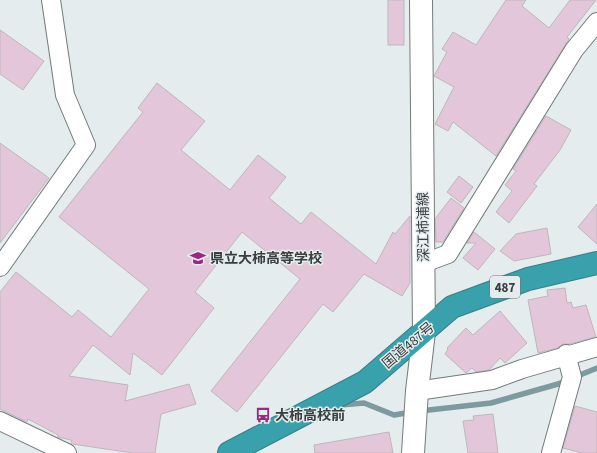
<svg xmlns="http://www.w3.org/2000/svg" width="597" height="453" viewBox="0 0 597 453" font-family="'Source Sans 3','Noto Sans JP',sans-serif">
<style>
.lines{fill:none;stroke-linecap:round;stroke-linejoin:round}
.stream{stroke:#7d9b9e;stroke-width:5.5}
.building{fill:#e4c6da;stroke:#bdb7bb}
.street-casing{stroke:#737a7a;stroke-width:20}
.secondary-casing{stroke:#737a7a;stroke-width:24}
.highway-casing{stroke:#397e86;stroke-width:24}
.street{stroke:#fff;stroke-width:18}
.secondary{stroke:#fff;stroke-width:22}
.highway{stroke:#39a1ac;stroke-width:22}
.labels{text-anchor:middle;stroke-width:3;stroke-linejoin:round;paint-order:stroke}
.shield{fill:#e4eced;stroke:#6d7272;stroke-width:1}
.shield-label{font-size:13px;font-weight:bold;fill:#3a3d3e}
.street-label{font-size:14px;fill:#3a3d3e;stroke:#e4eced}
.poi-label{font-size:14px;font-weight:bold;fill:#3a3d3e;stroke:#e4eced;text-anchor:start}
</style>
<rect width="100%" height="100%" fill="#e4eced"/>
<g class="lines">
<path class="stream" d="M341 405 364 403 394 415 412 412
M420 411 491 403 558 384 597 368"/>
</g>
<path class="building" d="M388 0H404V45H388Z
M506 0H526L522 6 549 28 570 0H596L567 37 569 39 496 156 453 122 448 131 435 124 454 87 434 76 447 52 442 49 453 32 476 45Z
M0 30 44 61 23 90 0 74Z
M157 83 205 121 181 150 230 190 258 155 286 177 269 198 301 224 311 212 376 264 393 232 395 234 410 216V283L402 296 364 274 333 312 323 304 237 412 211 391 300 279 242 232 195 292 214 308 162 375 133 353 130 375 93 345 69 376 128 385 125 401 189 384 196 404 161 414 155 453H133L72 444 71 440 58 437V435L28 419 27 422 0 409V292L16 272 72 317 78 310 111 337 149 289 59 217 143 112 138 108Z
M546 116 571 130 560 150 534 184 537 186 509 223 496 212 512 191 505 185 516 171 513 169Z
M0 143 49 178 0 243Z
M459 176 473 187 461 203 447 192Z
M451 198 464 208 443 242H436L435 219Z
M597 204V244L578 227Z
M547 228 551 254 514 261 500 251 516 234Z
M474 232 495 249 478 270 463 258 476 243H467Z
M565 288 567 303 571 302 573 308 586 305 596 337 569 344H563L558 348 538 353 528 300 548 296 547 290Z
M500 311 527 343 505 363 500 358 489 370 476 372 472 368 466 373 445 354 448 349 447 348 466 328 473 335Z
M575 406 597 412V453H582L563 448Z
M493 414 498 453H468L463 421 474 420 473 416Z
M389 432 393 453H315L314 445Z"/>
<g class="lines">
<defs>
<path id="street" d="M424 263 448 254 574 50 597 22
M0 267 86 145 65 95 51 0
M417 391 492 380 522 369 597 347
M0 421 67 453
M551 453 572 377 566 354"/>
<path id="secondary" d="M413 453 417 391 424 332 421 0"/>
<path id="highway" d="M229 453 365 382 452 307 528 279 597 263"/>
</defs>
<use href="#street" class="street-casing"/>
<use href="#secondary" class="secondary-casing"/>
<use href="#highway" class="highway-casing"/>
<use href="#street" class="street"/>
<use href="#secondary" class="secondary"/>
<use href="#highway" class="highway"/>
</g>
<defs>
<symbol id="school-bare" viewBox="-9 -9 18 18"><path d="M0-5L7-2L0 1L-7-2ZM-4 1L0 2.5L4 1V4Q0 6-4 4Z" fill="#9c2782" stroke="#e4eced" stroke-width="2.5" paint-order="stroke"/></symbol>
<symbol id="bus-bare" viewBox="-9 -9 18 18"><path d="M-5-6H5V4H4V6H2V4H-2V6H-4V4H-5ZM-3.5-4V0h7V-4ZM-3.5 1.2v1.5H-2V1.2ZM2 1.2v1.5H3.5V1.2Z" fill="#9c2782" stroke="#e4eced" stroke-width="2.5" paint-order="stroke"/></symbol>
</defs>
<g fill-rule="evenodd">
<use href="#school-bare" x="187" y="247" width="22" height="22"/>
<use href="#bus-bare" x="252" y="404" width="22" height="22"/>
</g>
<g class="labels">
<rect class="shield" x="490" y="276" width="30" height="22" rx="3"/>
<g class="shield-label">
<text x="505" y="292">487</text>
</g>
<g class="street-label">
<text transform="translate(423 227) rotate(-91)" y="5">深江柿浦線</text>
<text transform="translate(408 345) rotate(-40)" y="5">国道487号</text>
</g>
<g class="poi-label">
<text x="210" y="263">県立大柿高等学校</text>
<text x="275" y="420">大柿高校前</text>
</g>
</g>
</svg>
